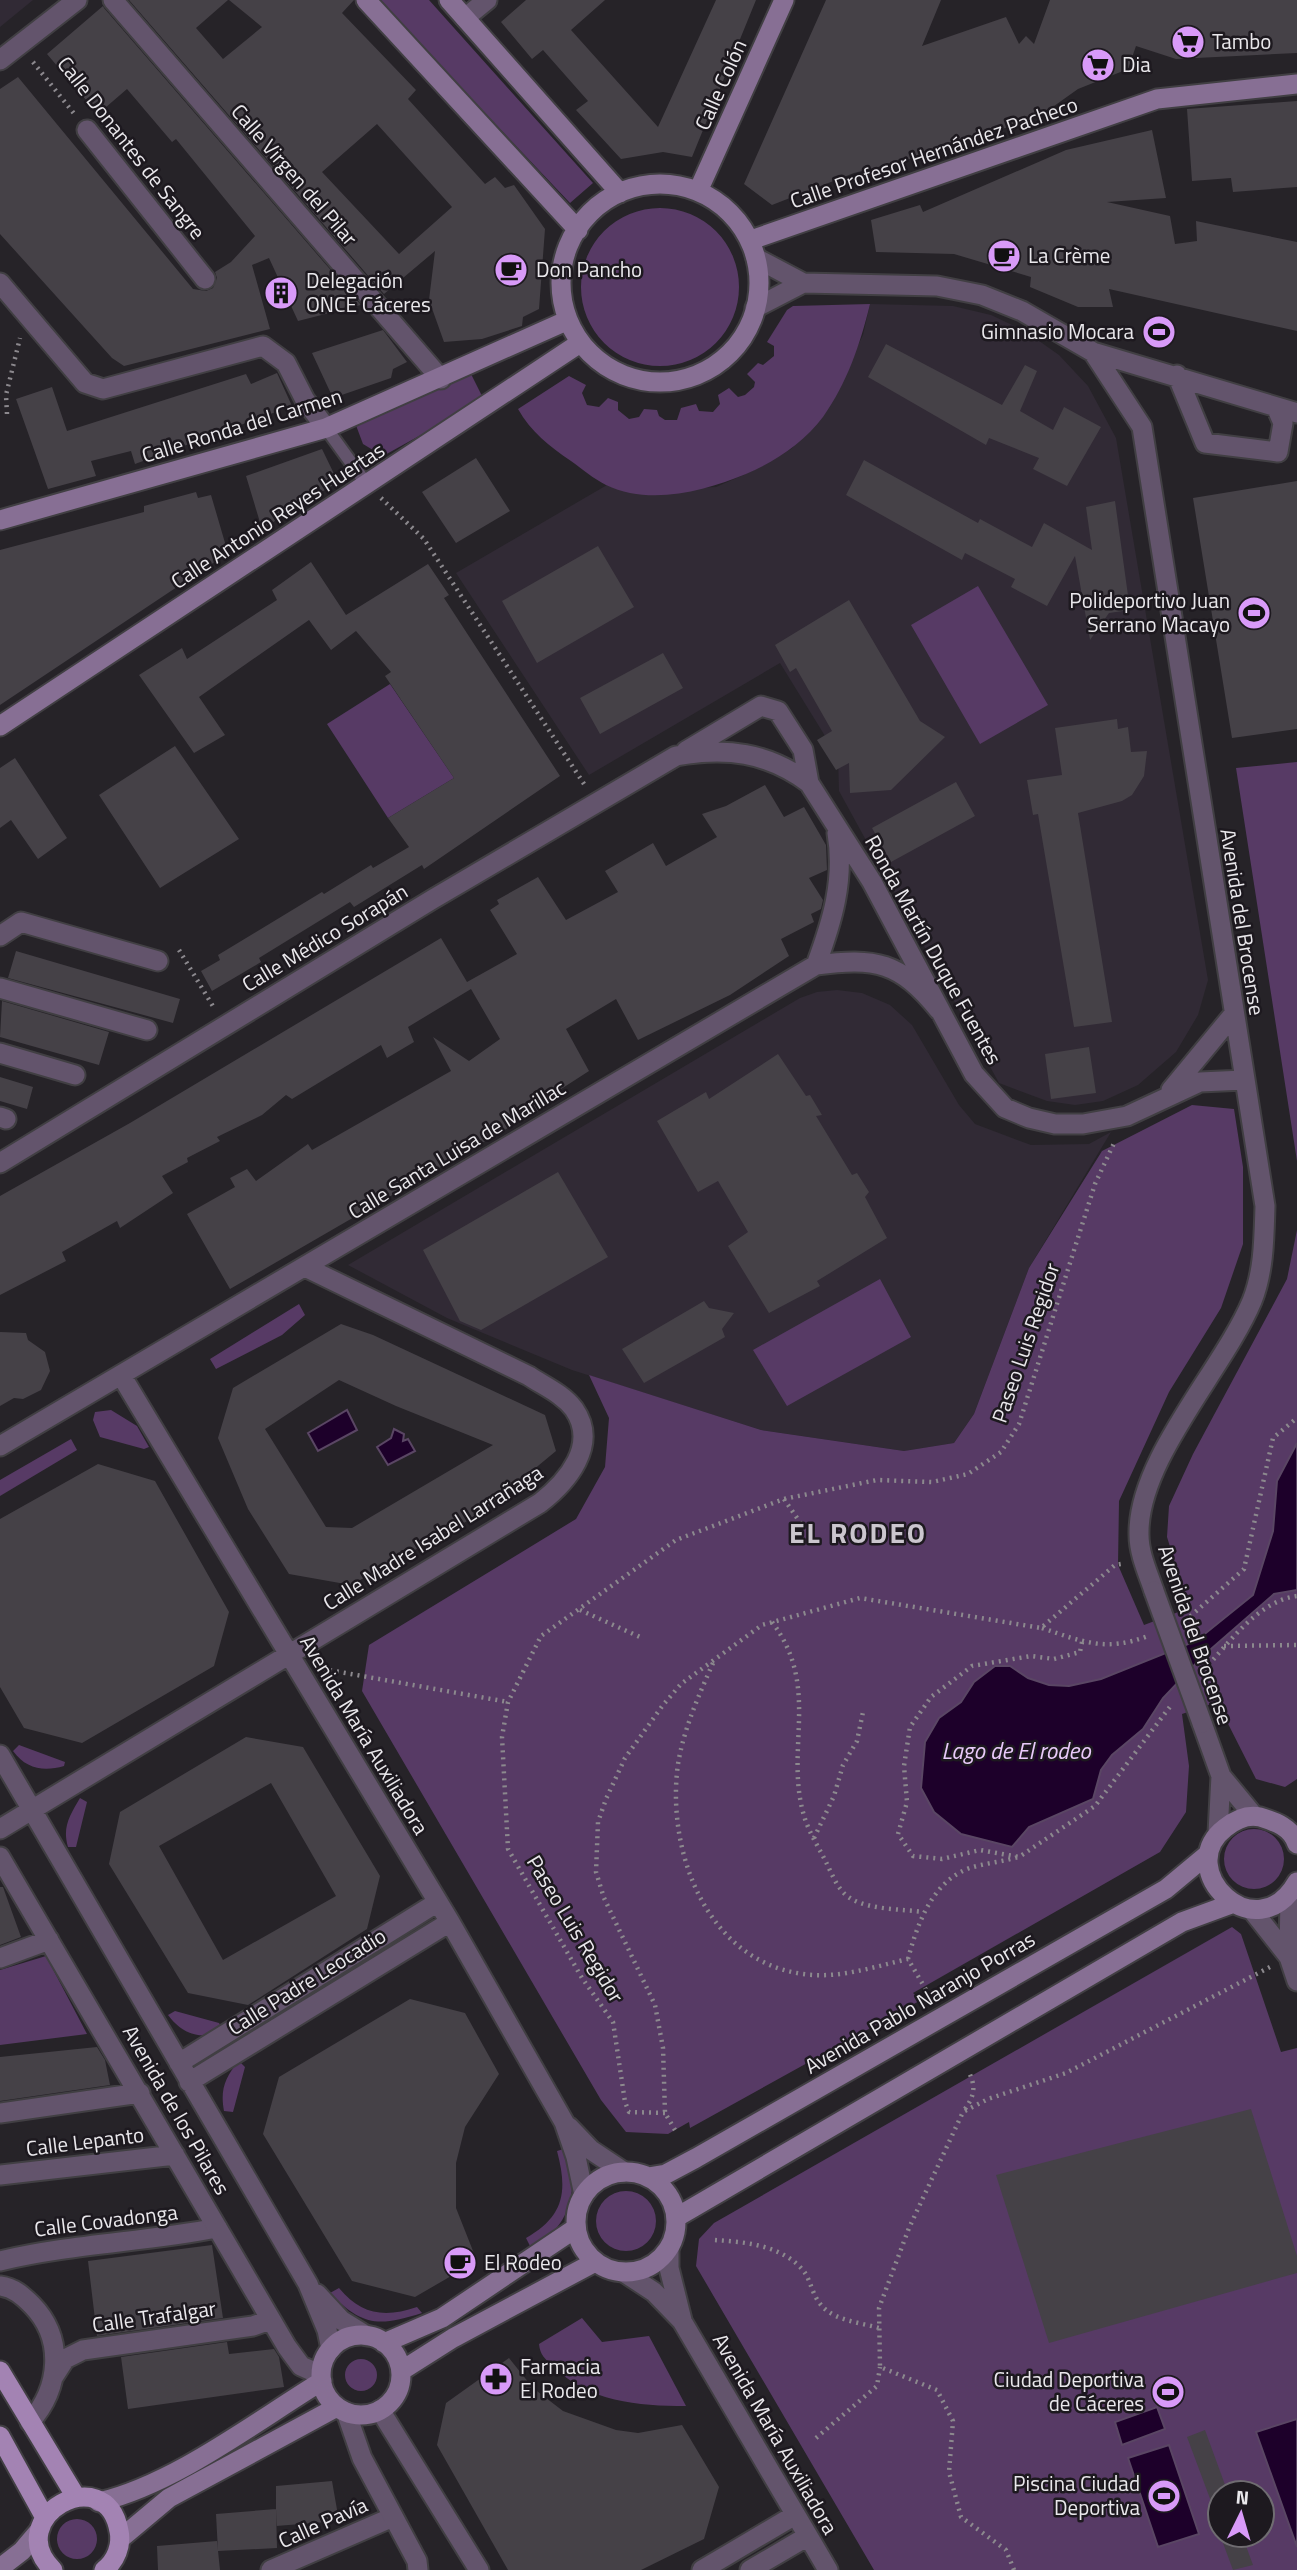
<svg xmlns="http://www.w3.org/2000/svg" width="1297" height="2570" viewBox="0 0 1297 2570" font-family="'Titillium Web',sans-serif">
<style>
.built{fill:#312a35}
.green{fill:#573a65;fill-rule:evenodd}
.water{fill:#1d002a;stroke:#5a4664;stroke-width:2}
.building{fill:#454147;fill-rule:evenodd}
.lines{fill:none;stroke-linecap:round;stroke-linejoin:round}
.service-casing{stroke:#413f43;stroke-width:16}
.pedestrian-casing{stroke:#413f43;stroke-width:23}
.minor-casing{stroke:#413f43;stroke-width:23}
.secondary-casing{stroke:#413f43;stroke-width:23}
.primary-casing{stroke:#413f43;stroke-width:23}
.path{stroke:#8c898e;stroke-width:4.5;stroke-dasharray:2 5;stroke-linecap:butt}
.service{stroke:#63546c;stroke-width:12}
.pedestrian{stroke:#63546c;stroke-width:19}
.minor{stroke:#63546c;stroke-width:19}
.secondary{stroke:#876f94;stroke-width:19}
.primary{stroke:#a383b3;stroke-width:19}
.minor-bridge-casing{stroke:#413f43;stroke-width:23;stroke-linecap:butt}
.minor-bridge{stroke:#63546c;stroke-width:19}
.labels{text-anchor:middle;stroke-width:5;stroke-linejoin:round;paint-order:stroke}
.poi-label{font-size:21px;fill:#eae8ec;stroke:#1d191f;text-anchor:start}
.street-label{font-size:21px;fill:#eae8ec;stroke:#1d191f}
.water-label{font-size:23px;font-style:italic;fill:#e9cafa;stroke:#1d191f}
.district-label{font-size:28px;font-weight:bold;letter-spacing:2px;fill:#cbc6ce;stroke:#1d191f}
</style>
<rect width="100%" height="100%" fill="#262328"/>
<path class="built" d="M0 0H33L0 27Z
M870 304 953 306 991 315 1025 331 1059 355 1088 386 1116 438 1208 980 1198 1015 1176 1052 1138 1085 1103 1101 1075 1105 1047 1101 999 1083 839 791 838 757 780 663 589 775 456 573 607 485 629 491 716 487 759 468 791 449 822 418 863 335Z
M837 990 862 993 890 1005 912 1025 959 1105 975 1124 1031 1145 1089 1144 1111 1132 1029 1268 974 1414 954 1443 904 1451 761 1430 572 1370 447 1318 348 1265 800 998 817 992Z"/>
<path class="green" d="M378 0H429L593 183 570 203Z
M581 287a79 79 0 1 1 158 0a79 79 0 1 1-158 0Z
M870 304C860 345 847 383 823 417 804 442 775 462 746 474 705 491 650 506 606 485 594 479 582 469 571 461 549 446 531 432 518 409L569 376 586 385 582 393 587 405 599 407 608 398 618 402V410L629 419 639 417 644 409 657 410 659 416 665 420H677L681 408 696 404 699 411 713 412 720 404 718 395 729 388 738 397 745 395 754 387 755 382 747 374 758 363 763 365 774 356V346L767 342 787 310 793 306Z
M470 372 484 400 383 456 363 444 354 420Z
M978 586 1048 705 980 744 911 625Z
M390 684 454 778 388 818 327 724Z
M1297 762V1161L1236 768Z
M1192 1105 1234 1109 1243 1167V1244L1221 1308 1169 1392 1119 1501 1118 1565 1144 1625 1189 1608 1167 1537 1169 1506 1193 1454 1287 1279 1297 1230V1443L1277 1481 1273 1531 1253 1595 1196 1641 1101 1679 1069 1686 1049 1685 1027 1678 1010 1666 974 1682 961 1702 939 1718 1012 1847 1029 1827 1093 1799 1101 1770 1112 1755 1143 1729 1163 1698 1203 1656 1274 1594 1297 1590V1779L1285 1787 1256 1779 1217 1702 1182 1714 1189 1766 1186 1812 1160 1852 913 1993 921 2000 690 2128 689 2122 668 2134 626 2132 601 2100 362 1691 369 1645 576 1519 605 1467 609 1418 589 1375 761 1430 904 1451 954 1443 974 1414 1029 1268 1102 1151Z
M880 1279 911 1337 787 1406 753 1350Z
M299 1304 305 1315 282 1335 216 1369 210 1359Z
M111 1410 137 1426 149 1447 144 1449 100 1437 93 1420 95 1412Z
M71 1439 77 1450 0 1496V1480Z
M19 1745 65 1762 64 1766C44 1772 26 1769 13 1751Z
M80 1798 87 1802 76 1847H68C62 1827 70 1815 80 1798Z
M1224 1859a30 30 0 1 1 60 0a30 30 0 1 1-60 0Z
M1232 1927 1241 1934 1281 2052 1297 2048V2570H874L696 2266 699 2239 714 2223ZM1220 2493H1262V2535H1220Z
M46 1956 87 2034 0 2045V1970Z
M175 2011 219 2023 223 2030C202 2042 181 2033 168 2015Z
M239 2061 245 2067 233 2112 224 2111C220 2090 225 2077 239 2061Z
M567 2148C580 2184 571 2232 530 2246L526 2238C564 2216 568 2192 557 2151Z
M596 2221a30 30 0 1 1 60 0a30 30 0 1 1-60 0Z
M339 2288C361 2315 385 2318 417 2307L422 2313C378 2327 362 2326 330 2293Z
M582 2318 602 2342 649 2336 686 2406C638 2406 588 2402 553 2366 545 2359 540 2355 539 2344Z
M345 2375a16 16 0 1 1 32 0a16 16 0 1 1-32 0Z
M57 2539a20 20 0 1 1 40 0a20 20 0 1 1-40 0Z"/>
<path class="water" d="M347 1410 357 1430 318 1451 308 1433Z
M394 1429 404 1434 403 1441 408 1439 415 1451 388 1465 377 1447 391 1438Z
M1297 1443V1590L1274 1594 1203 1656 1163 1698 1143 1729 1112 1755 1101 1770 1093 1799 1029 1827 1012 1847 961 1834 934 1812 921 1788 925 1742 939 1718 961 1702 974 1682 995 1666H1010L1028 1678 1049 1685 1069 1686 1101 1679 1196 1641 1253 1595 1273 1531 1277 1481Z
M1157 2407 1165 2429 1122 2445 1115 2422Z
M1297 2419V2547L1256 2432Z
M1169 2445 1199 2534 1158 2547 1128 2458Z"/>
<path class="building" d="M129 0H228L196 28 223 59 262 27 229 0H354L342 13 416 90 408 99 485 184 495 177 505 188 514 185 545 229 539 309 523 317 522 326 482 339 444 342 429 300 435 251 384 294ZM377 124 452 207 399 254 322 172Z
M526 0H605L571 30 658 127 716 0H756L692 157 663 152 621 159 576 110 588 101 543 50 532 59 501 22Z
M826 0H941L922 46 1006 17 1019 44 1026 36 1034 44 1050 0H1297V53L1176 59 1136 46 1128 69 1078 89 1040 116 930 154 854 173 772 205 744 184Z
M103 6 104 8 361 305 298 321 269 258 252 265 270 329 124 366 112 358 0 234V89L18 77 193 289 206 291 213 288 217 278 215 272 231 262 255 236 176 139 172 142 127 89 98 114 47 54Z
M1297 101V187L1233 192 1231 178 1192 181 1187 109Z
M1152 130 1166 198 1107 202 1170 216 1175 244 1197 241 1196 221 1297 242V331L1109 289 1113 307H1078L1030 287 1031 277 954 254 876 252 871 220 920 205 923 212 1066 150Z
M383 330 407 362 393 369 391 378 333 398 312 353Z
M886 344 1002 405 1025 365 1037 371 1020 411 1053 430 1064 407 1101 427 1067 486 1033 469 1039 458 989 438 986 445 868 377Z
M277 373 292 406 135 464 131 451 91 461 96 476 48 489 16 399 52 387 67 431 246 374 251 384Z
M322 449 338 482 262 529 246 476Z
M476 458 510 511 456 543 422 492Z
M864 460 978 523 980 519 1032 547 1044 523 1092 550 1086 507 1115 501 1130 610 1109 613 1090 640 1075 556 1047 606 1011 587 1015 579 965 553 962 560 846 495Z
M1297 481V729L1232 738 1193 498Z
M196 492 198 498 211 495 228 553 0 705V550L144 512V506Z
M598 546 634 607 537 663 502 601Z
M311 562 346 615 428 564 449 595 444 598 560 776 424 869 422 865 354 907 350 902 259 958 261 962 212 991 201 971 220 960 218 955 322 892 324 894 371 865 373 868 409 847 388 818 454 778 385 676 391 672 356 631 331 650 309 620 199 697 225 735 194 753 139 675 182 648 187 659 277 600 272 590Z
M849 600 920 721 945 737 891 790 850 793 849 763 836 770 817 740 832 731 796 668 790 672 775 645Z
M663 653 683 688 600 734 580 698Z
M1117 719 1118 729 1128 727 1131 752 1147 751 1144 776 1132 795 1122 801 1078 813 1112 1022 1074 1027 1038 814 1033 815 1027 780 1062 775 1055 728Z
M175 746 239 839 160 888 99 795Z
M15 758 67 838 38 859 11 820 0 828V768Z
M956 782 975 816 891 862 872 828Z
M765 785 784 817 804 807 826 845 827 870 809 878 823 900 821 909 811 914 814 922 781 939 789 956 730 995 638 1040 616 999 566 1029 589 1071 541 1102 544 1107 230 1289 187 1214 235 1187 230 1178 247 1169 256 1181 308 1144 312 1150 451 1071 433 1037 469 1061 500 1039 471 989 408 1027 414 1042 387 1058 381 1045 292 1099 286 1095 262 1115 217 1137 220 1141 187 1158 188 1162 162 1176 173 1193 120 1228 117 1221 62 1252 66 1261 0 1295V1196L130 1123 441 938 467 982 517 954 490 910 499 904 497 900 538 877 566 920 618 892 605 871 653 843 666 866 717 837 702 814 726 806Z
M16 951 180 999 173 1023 8 978Z
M2 1001 109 1032 99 1065 0 1037Z
M1089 1047 1096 1093 1051 1099 1045 1054Z
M778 1054 806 1096 810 1095 822 1115 816 1116 852 1175 857 1173 869 1192 865 1197 887 1238 817 1281 820 1286 769 1313 728 1246 748 1232 718 1181 698 1192 657 1121 706 1092 709 1099Z
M0 1077 33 1087 27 1109 0 1101Z
M558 1172 608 1257 481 1330 460 1321 423 1250Z
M704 1301 709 1308 734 1313 722 1329 725 1337 644 1383 622 1349Z
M341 1324 373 1335 545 1415 556 1451 480 1514 351 1585 289 1574 248 1509 218 1438 233 1388ZM339 1380 396 1406 493 1445 352 1528 326 1527 265 1429Z
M0 1332 26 1333 28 1340 45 1352 50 1371 41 1390 23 1399 14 1398 0 1406Z
M98 1464 155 1481 229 1612 214 1666 82 1743 24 1728 0 1687V1519Z
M246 1737 303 1747 380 1876 367 1929 248 2005 188 1993 109 1864 120 1812ZM271 1783 336 1896 223 1960 159 1846Z
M0 1887H3L21 1937 0 1945Z
M410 1999 465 2013 499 2074 465 2127 456 2163V2208L477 2261 415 2297 352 2281 263 2134 279 2077Z
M97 2047 105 2060 110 2085 0 2101V2057Z
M1251 2109 1297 2256V2273L1049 2343 996 2175Z
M212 2245 223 2318 97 2336 88 2261Z
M227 2342 229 2354 274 2349 279 2357 284 2387 128 2409 121 2357Z
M509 2358 533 2388 563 2411 616 2430 638 2433 682 2425 719 2487 704 2539 641 2570H508L437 2445 446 2403Z
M1205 2430 1228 2493H1220L1218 2520 1187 2437Z
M332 2481 339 2521 276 2526V2486Z
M276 2509 277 2548 218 2551 216 2514Z
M1220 2535H1242L1253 2565 1233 2570Z
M217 2541 220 2570H158L157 2546Z"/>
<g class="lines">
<defs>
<path id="service" d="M326 428 368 486"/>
<path id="pedestrian" d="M87 130 205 279
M0 2261C71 2244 145 2242 217 2228
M271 2570 393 2517"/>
<path id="minor" d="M113 0 441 379
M465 18 487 0
M0 60 77 0
M756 258 803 283 937 286 982 295 1022 311 1093 352 1142 427 1265 1206C1264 1238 1264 1271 1252 1301 1223 1370 1137 1460 1139 1535 1139 1554 1148 1573 1154 1591
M0 283 85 383 103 389 263 346 286 363 305 400 326 428
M755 308 803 283
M1093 352 1297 413
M1177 375 1205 443 1278 452 1283 423 1276 407
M686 751 761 706 778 711 803 750 809 783 872 882 974 1074 1005 1108 1029 1118 1055 1124H1083L1127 1116 1200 1082 1244 1080
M0 936 21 922 158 961
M816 965C832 922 845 880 837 833
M0 988 147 1030
M0 1053 75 1075
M1171 1090 1233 1015
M0 1117 6 1119
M0 1163 433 899 676 756C726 747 767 752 809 783
M121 1375 450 1922 564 2122 576 2157 584 2195
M0 1446 816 965C876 957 900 962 939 1010
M1202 1723 1221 1776 1254 1816
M0 1755 308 2284 327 2330 331 2349
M0 1829 540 1503C567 1482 599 1445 574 1409 563 1394 544 1386 529 1376L305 1267
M1218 1833 1221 1776
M0 1857 287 2347 301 2366 321 2375
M1290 1894 1289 1957 1297 1981
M1252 1910 1289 1957
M0 1958 49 1940
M179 2063 438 1902
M189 2082 450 1922
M0 2113 140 2093
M569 2127 591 2150 624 2172
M0 2175 175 2155
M669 2249V2268L682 2320
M625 2273 654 2292 682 2321 828 2570
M0 2286C14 2288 22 2295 32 2305 65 2339 60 2388 30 2422
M317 2294 341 2320 367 2336
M54 2376 65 2359 83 2350 253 2326 270 2320
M380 2410 479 2570
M346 2412 362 2458 417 2561 418 2570
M702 2570 795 2515
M750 2570 808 2536"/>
<path id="secondary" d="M366 0 578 230
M449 0 620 193
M561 283a99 99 0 1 1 198 0a99 99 0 1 1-198 0Z
M699 189 784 0
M751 240 1157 99 1297 84
M0 520 326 428 566 321
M0 726 580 343
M1297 1844C1291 1827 1276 1822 1260 1817 1247 1814 1235 1820 1225 1828 1172 1869 1256 1953 1297 1882
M576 2222a50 50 0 1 1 100 0a50 50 0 1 1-100 0Z
M648 2177 666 2174 696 2158 1166 1889 1208 1854
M677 2217 1182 1922 1231 1904
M321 2375a40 40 0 1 1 80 0a40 40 0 1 1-80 0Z
M384 2343 442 2318 576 2228
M401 2371 453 2338 595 2262
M99 2502C175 2484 255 2422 322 2381
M120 2539 169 2498 337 2407
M0 2568 22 2551 38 2532"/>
<path id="primary" d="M0 2371 76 2497
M0 2436 44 2516
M53 2570C0 2518 106 2458 119 2531 122 2545 116 2561 104 2570"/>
</defs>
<use href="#service" class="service-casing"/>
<use href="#pedestrian" class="pedestrian-casing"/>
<use href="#minor" class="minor-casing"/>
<use href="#secondary" class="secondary-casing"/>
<use href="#primary" class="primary-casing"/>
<path class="path" d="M33 62 76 116
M7 414 6 395 20 338
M381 498 424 539 586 787
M179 950 214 1008
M784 1499 804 1528
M580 1610 640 1637
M1185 1621 1244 1569 1273 1438 1297 1418
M772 1622C822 1688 783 1751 805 1819 810 1834 819 1848 826 1862 832 1874 838 1891 850 1898 869 1910 902 1909 923 1912
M1042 1628C1083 1642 1106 1652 1148 1636
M1082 1642 1080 1652 1054 1659 1031 1656 972 1666 931 1697 910 1727 904 1766 907 1802 898 1834 913 1856 942 1859 980 1850 1019 1857 1095 1806 1172 1704
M1224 1646 1297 1645
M713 1663C699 1695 684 1728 678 1764 666 1850 706 1961 803 1974 839 1979 873 1967 908 1959L932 2000
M323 1669 508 1702
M1204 1670C1229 1643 1258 1601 1297 1596
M814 1838 834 1796 843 1765 857 1741 863 1712
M908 1959C917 1925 932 1881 970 1868 985 1863 1002 1862 1018 1857
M965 2109C975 2095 976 2086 968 2070
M665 2113 629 2112 625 2102 613 2022 582 1978 508 1849 502 1737 508 1702 541 1636 676 1540 784 1499 877 1480 932 1482 968 1474 1001 1452 1019 1424 1095 1184 1115 1141
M675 2130 665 2113 663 2048 655 2005 604 1898 596 1872 598 1822 606 1799 625 1758 663 1705 681 1684 762 1625 860 1598 1041 1628 1115 1565 1121 1564
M715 2240C745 2242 780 2245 802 2269 814 2282 810 2304 836 2316 849 2322 865 2324 879 2328
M816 2438 877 2386 880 2367
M1014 2570 1006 2550 961 2517 949 2472 953 2421 937 2390 880 2367 879 2308 909 2228 963 2112 988 2099 1066 2073 1270 1967"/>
<use href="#service" class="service"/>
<use href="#pedestrian" class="pedestrian"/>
<use href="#minor" class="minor"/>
<use href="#secondary" class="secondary"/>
<use href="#primary" class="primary"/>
<defs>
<path id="minor-bridge" d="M1154 1591 1202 1723"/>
</defs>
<use href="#minor-bridge" class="minor-bridge-casing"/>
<use href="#minor-bridge" class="minor-bridge"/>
</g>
<defs>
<symbol id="supermarket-disc" viewBox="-11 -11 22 22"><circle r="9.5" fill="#d89af8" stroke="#1d191f"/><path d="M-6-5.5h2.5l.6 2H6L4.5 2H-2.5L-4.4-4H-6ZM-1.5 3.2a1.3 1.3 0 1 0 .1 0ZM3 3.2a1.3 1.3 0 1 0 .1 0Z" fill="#111"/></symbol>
<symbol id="cafe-disc" viewBox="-11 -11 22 22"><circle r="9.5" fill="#d89af8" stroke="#1d191f"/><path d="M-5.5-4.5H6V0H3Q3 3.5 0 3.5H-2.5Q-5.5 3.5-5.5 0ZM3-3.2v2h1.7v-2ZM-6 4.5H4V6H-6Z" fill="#111"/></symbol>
<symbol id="building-disc" viewBox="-11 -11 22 22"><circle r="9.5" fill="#d89af8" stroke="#1d191f"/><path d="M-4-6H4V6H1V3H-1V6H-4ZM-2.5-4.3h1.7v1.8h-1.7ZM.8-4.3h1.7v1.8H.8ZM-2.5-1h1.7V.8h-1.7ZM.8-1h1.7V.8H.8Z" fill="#111"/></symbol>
<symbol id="stadium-disc" viewBox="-11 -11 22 22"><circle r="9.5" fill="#d89af8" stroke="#1d191f"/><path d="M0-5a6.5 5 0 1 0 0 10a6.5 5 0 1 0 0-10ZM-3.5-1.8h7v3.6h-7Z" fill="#111"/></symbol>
<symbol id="pharmacy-disc" viewBox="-11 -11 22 22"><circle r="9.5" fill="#d89af8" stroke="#1d191f"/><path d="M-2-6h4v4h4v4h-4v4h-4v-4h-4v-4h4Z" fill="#111"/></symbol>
</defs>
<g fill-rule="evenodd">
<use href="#supermarket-disc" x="1169" y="23" width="38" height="38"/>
<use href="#supermarket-disc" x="1079" y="46" width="38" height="38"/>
<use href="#cafe-disc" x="985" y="237" width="38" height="38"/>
<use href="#cafe-disc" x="492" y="251" width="38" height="38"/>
<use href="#building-disc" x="262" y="274" width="38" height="38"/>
<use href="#stadium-disc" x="1140" y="313" width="38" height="38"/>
<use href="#stadium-disc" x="1235" y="594" width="38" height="38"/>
<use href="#cafe-disc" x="441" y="2244" width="38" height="38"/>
<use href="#pharmacy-disc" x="477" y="2360" width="38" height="38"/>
<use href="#stadium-disc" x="1149" y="2373" width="38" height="38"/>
<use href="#stadium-disc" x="1145" y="2477" width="38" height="38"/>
</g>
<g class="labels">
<g class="poi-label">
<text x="1212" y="49">Tambo</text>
<text x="1122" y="72">Dia</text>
<text x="1028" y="263">La Crème</text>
<text x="536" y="277">Don Pancho</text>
<text x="306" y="288">Delegación<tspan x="306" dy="24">ONCE Cáceres</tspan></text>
<text x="1134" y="339" text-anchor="end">Gimnasio Mocara</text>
<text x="1230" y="608" text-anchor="end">Polideportivo Juan<tspan x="1230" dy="24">Serrano Macayo</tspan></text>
<text x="484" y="2270">El Rodeo</text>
<text x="520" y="2374">Farmacia<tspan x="520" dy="24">El Rodeo</tspan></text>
<text x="1144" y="2387" text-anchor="end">Ciudad Deportiva<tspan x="1144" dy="24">de Cáceres</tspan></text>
<text x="1140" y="2491" text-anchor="end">Piscina Ciudad<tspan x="1140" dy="24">Deportiva</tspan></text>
</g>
<g class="street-label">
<text transform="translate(721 85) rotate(-66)" y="7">Calle Colón</text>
<text transform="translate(131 148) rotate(52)" y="7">Calle Donantes de Sangre</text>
<text transform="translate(934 153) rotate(-19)" y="7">Calle Profesor Hernández Pacheco</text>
<text transform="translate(294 175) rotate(49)" y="7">Calle Virgen del Pilar</text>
<text transform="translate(242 426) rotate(-17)" y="7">Calle Ronda del Carmen</text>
<text transform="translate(278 516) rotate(-33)" y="7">Calle Antonio Reyes Huertas</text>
<text transform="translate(1242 922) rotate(81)" y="7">Avenida del Brocense</text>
<text transform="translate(325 938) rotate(-31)" y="7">Calle Médico Sorapán</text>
<text transform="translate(933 950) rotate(61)" y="7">Ronda Martín Duque Fuentes</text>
<text transform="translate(457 1150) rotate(-31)" y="7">Calle Santa Luisa de Marillac</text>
<text transform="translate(1026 1343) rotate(-71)" y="7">Paseo Luis Regidor</text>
<text transform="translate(433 1538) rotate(-32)" y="7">Calle Madre Isabel Larrañaga</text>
<text transform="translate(1195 1635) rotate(71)" y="7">Avenida del Brocense</text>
<text transform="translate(364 1735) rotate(59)" y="7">Avenida María Auxiliadora</text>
<text transform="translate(575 1929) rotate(59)" y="7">Paseo Luis Regidor</text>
<text transform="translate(307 1982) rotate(-32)" y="7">Calle Padre Leocadio</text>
<text transform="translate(920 2003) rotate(-30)" y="7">Avenida Pablo Naranjo Porras</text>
<text transform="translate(176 2110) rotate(60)" y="7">Avenida de los Pilares</text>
<text transform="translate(85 2142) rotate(-7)" y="7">Calle Lepanto</text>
<text transform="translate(106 2221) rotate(-7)" y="7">Calle Covadonga</text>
<text transform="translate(154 2317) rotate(-8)" y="7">Calle Trafalgar</text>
<text transform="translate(775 2434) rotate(60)" y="7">Avenida María Auxiliadora</text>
<text transform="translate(323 2523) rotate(-24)" y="7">Calle Pavía</text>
</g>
<g class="water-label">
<text x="1016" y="1759">Lago de El rodeo</text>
</g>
<g class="district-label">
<text x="858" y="1543">EL RODEO</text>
</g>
</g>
<g transform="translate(1241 2514) rotate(5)"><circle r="33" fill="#1d191f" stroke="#6f6c71" stroke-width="2"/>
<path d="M0-5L12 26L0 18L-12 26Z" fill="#d89af8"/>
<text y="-10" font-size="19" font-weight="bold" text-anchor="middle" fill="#eae8ec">N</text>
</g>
</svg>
